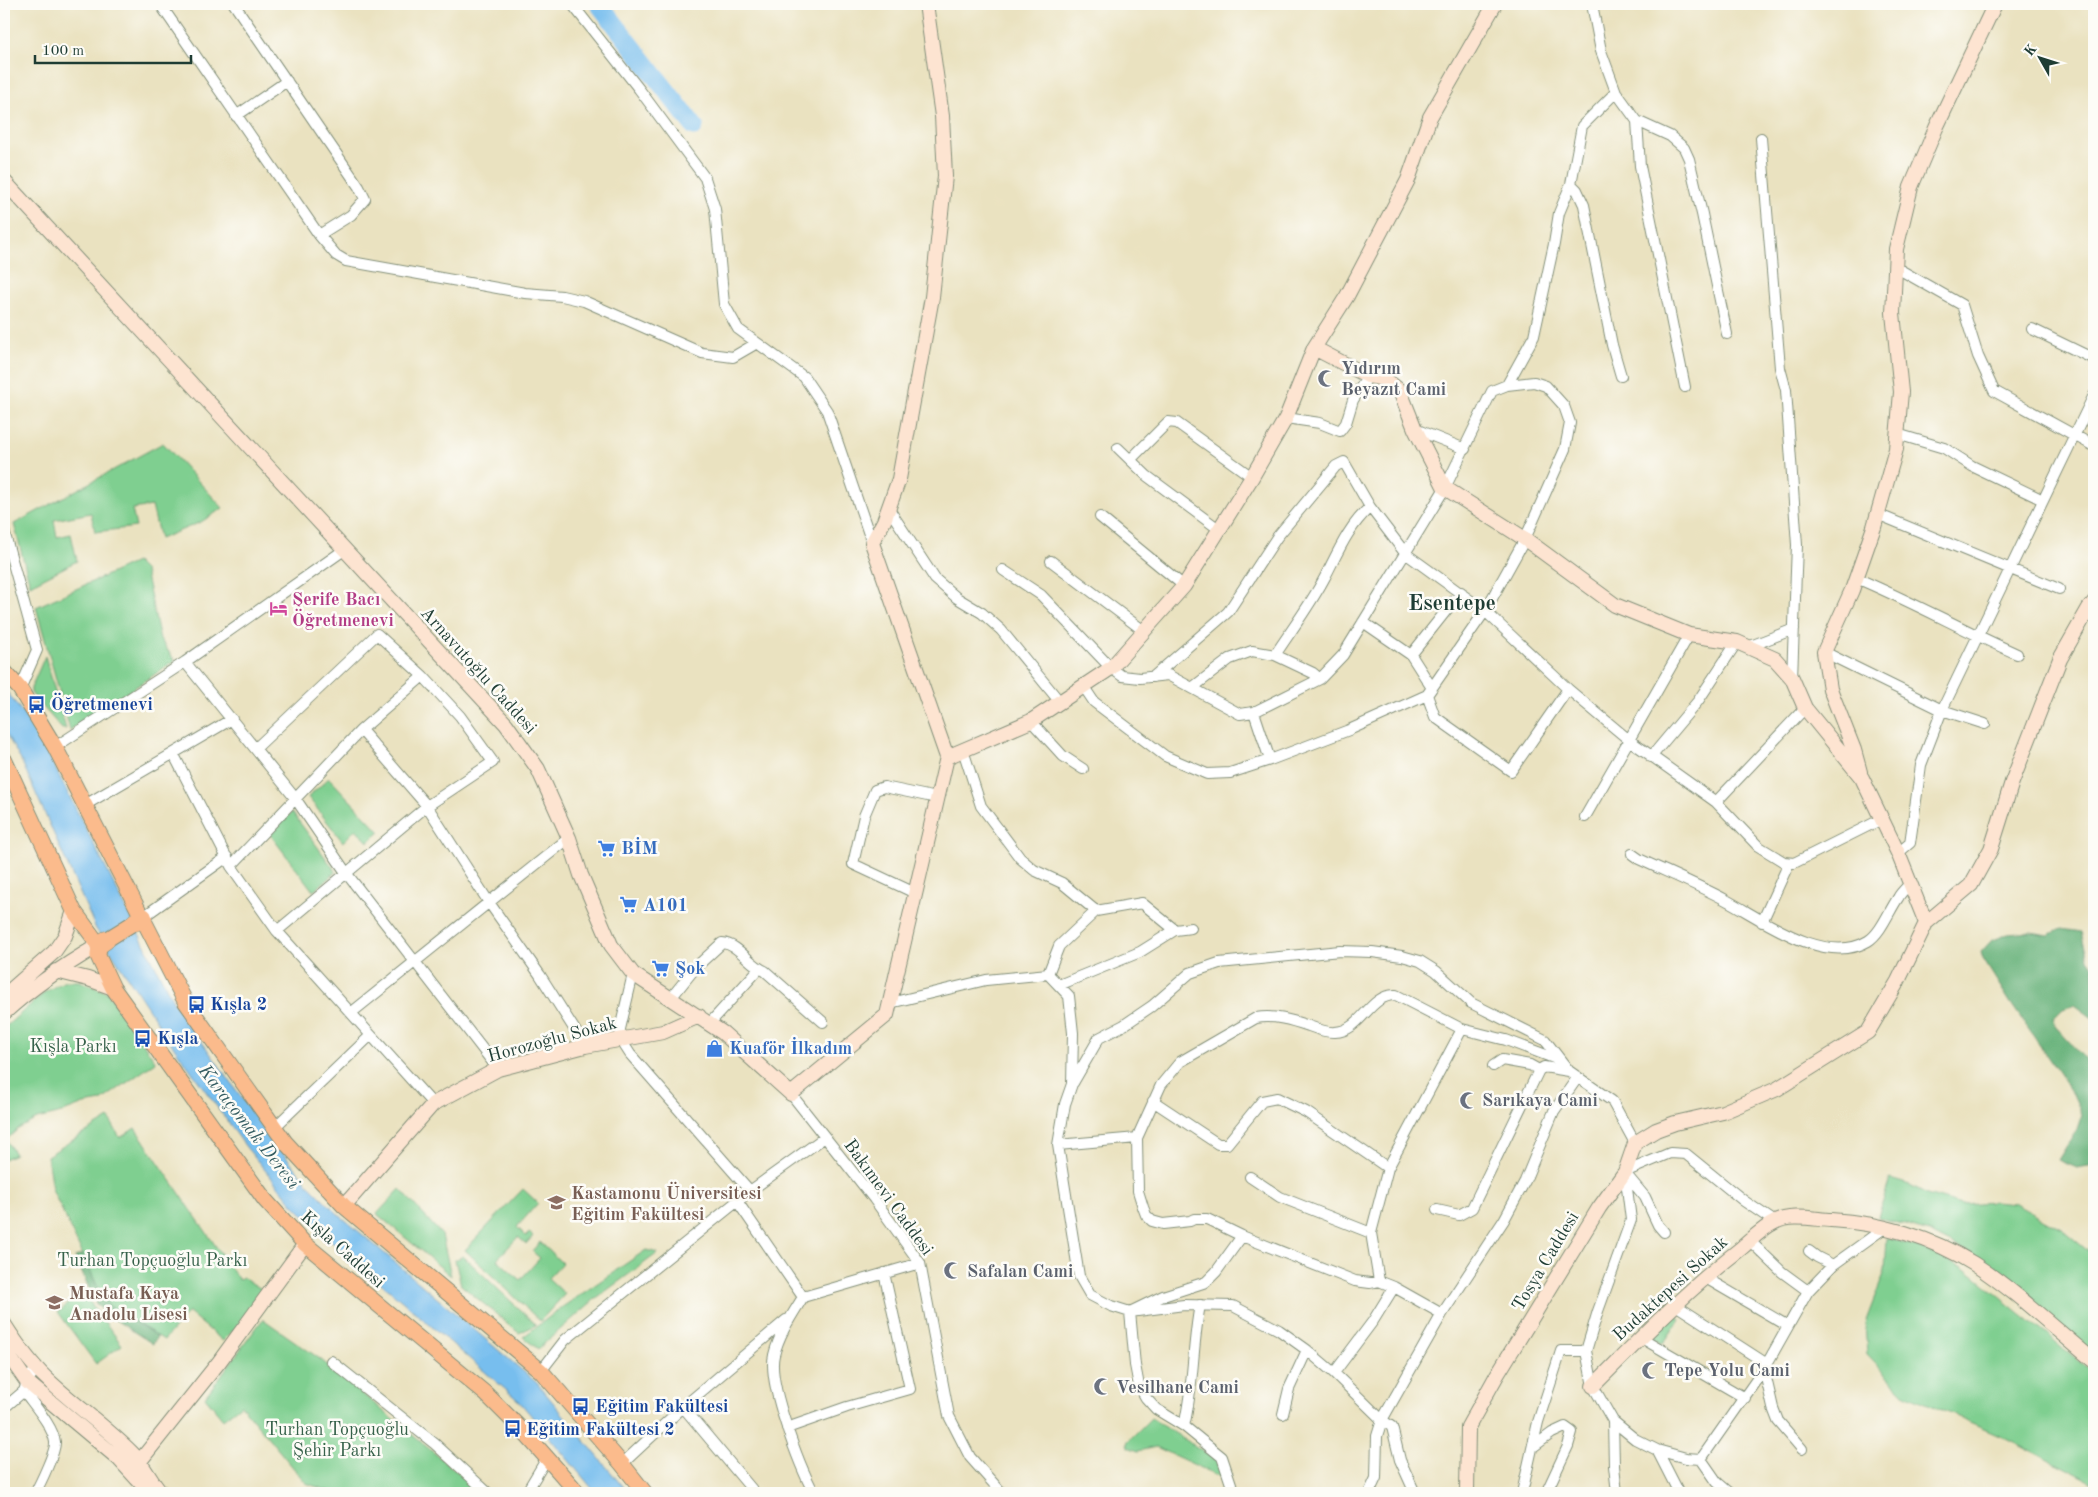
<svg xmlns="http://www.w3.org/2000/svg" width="2098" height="1497" viewBox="0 0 2098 1497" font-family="'Old Standard TT',serif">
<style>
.green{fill:#7fcf90;stroke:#4f8662}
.forest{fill:#67b27a;stroke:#437857}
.water{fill:#77beee;stroke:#4b7e91}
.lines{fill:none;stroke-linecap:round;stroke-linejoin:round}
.river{stroke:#77beee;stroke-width:19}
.street-casing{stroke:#84907a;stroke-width:12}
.secondary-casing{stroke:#84907a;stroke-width:16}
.primary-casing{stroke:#84907a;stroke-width:17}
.highway-casing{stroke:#84907a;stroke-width:19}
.street{stroke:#fff;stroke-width:10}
.secondary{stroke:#fde4d1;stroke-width:14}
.primary{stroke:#fbbb8c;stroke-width:15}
.highway{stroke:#fbbb8c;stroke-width:18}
.labels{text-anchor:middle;stroke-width:5;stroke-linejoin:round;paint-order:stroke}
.worship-label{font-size:18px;font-weight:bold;fill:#5b616d;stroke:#fdfcf7;text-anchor:start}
.hotel-label{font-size:18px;font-weight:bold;fill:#b23c85;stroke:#fdfcf7;text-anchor:start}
.street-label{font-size:18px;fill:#1f3d34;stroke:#fdfcf7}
.transit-label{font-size:18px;font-weight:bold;fill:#164399;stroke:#fdfcf7;text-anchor:start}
.shop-label{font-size:18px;font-weight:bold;fill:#366cbe;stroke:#fdfcf7;text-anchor:start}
.park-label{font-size:18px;fill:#37624b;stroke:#fdfcf7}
.education-label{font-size:18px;font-weight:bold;fill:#785e54;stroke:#fdfcf7;text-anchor:start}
.water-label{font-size:19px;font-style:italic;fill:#355d62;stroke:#fdfcf7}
.district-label{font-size:22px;font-weight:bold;fill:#1f3d34;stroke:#fdfcf7}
</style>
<rect width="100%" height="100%" fill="#fdfcf7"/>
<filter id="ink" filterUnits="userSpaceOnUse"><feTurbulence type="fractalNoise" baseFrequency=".02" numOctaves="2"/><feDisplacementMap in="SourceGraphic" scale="10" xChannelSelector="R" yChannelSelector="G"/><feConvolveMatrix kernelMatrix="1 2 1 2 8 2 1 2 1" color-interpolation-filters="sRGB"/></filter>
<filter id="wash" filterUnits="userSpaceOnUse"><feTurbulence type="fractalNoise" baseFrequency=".0096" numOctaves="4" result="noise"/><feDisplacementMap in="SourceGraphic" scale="20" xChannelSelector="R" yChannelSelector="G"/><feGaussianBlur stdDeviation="1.12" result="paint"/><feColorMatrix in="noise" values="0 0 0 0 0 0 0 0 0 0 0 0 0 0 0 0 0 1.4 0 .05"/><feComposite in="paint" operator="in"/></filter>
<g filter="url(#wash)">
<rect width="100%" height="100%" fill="#eae2c0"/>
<path class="green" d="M163 443 223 508 201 522 160 539 152 506 132 509 136 527 95 532 91 513 54 520 57 537 71 534 77 561 30 585 14 524Z
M136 562 145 571 160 639 175 661 70 730 36 607Z
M45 656 66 729H62L31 693V688Z
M329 778 380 832 368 842 356 829 343 842 308 797Z
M292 812 336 872 313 891 269 833Z
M65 981H79L107 992 156 1062 101 1101 84 1104 58 1114 37 1119 18 1129 6 1140 15 1154 4 1159V1028L45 992Z
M109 1118 120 1138 135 1128 239 1280 242 1277 263 1290 251 1313 223 1341 188 1312 164 1340 111 1307 103 1299 52 1189 47 1156Z
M1890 1179 1910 1185 1927 1194 1962 1204 1993 1202 2015 1204 2063 1230 2094 1256V1354L1976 1256 1929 1232 1878 1217Z
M400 1189 442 1235 451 1276 377 1214Z
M523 1189 538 1203 517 1227 526 1236 529 1233 533 1236 526 1244 518 1237 497 1259 520 1280 540 1258 532 1251 540 1242 562 1263 548 1278 565 1294 540 1321 465 1250Z
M1887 1237 1927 1251 1963 1267 2094 1373V1483L2002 1436 1905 1394 1867 1355 1865 1323 1885 1271Z
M646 1250 658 1253 595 1299 538 1349 523 1337 561 1308Z
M463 1256 536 1325 519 1333 461 1285 455 1260Z
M83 1293 122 1345 96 1364 58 1312Z
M1673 1312 1680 1319 1663 1344 1649 1336Z
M263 1319 320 1359 483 1493H334L306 1483 241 1405 223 1419 205 1397Z
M1151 1418 1222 1463 1221 1477 1156 1447 1138 1451 1128 1447 1127 1442Z"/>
<path class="forest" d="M2061 929 2081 932 2088 959 2094 967V1019L2075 1005 2063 1009 2054 1018 2055 1026 2094 1069V1165L2077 1168 2058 1160 2077 1129 2082 1114 2073 1094 2010 1002 1983 959 1981 952 1992 940 2008 934 2031 932 2049 935Z
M83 1254 103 1299 111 1307 157 1336 153 1344 106 1314 96 1304 75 1257Z"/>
<path class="water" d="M4 688 31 724 44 746 173 1001 266 1132 311 1187 337 1213 537 1383 628 1493H596L519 1401 320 1231 293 1204 246 1147 171 1043 96 929 22 762 4 730Z"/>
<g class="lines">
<path class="river" d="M599 4 694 126"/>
</g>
</g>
<g filter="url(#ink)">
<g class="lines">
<defs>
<path id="street" d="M160 4 319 235 336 255 346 261 525 293 562 296 584 301 702 353 733 357 757 343
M234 4 359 187 365 199 351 215 319 235
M572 4 639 89 705 178 715 209 724 304 738 329 804 377 827 411 872 543
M1592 4 1601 51 1616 92 1637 121 1670 136 1684 148 1689 159 1702 214 1727 334
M236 116 287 81
M1637 121 1640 166 1685 387
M1761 138 1780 368 1786 390 1797 545 1792 678
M1571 184 1577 190 1584 205 1612 345 1621 376
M1895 267 1962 305 1978 356 1994 391 2094 446
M2032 329 2094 359
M1286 418 1320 423 1340 431 1346 423 1353 400 1368 376
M1415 429 1465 449
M1897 434 1944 448 1972 466 2043 500
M1118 448 1147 476 1220 530
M1131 459 1168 422 1177 423 1252 477
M889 509 935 579 957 598 982 613 1001 630 1060 702
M1877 514 2059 589
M1100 517 1184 586
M4 531 37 650 20 689
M1051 561 1144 631
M1003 570 1041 595 1111 668 1122 676 1140 678 1168 675 1240 714 1254 712 1320 679 1343 655 1445 488 1492 391 1507 385 1534 336 1554 244 1559 213 1571 184 1582 126 1616 92
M1856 578C1911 601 1963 630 2017 654
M1363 622 1411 655 1432 688
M1748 647 1794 629
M1824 652 1942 710 1985 724
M1275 655C1292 629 1311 604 1325 577 1338 552 1348 527 1370 507
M1411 655 1461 592
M185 662 295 798 347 874 498 1069
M1153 677 1228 612 1277 537 1336 466 1344 462 1370 507 1405 553 1485 611 1568 689 1629 740 1716 802 1758 846 1784 862 1794 863 1882 819
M1084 687 1094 702 1165 756 1207 774 1230 773 1270 760 1349 730 1427 695 1485 611 1525 539 1565 449 1570 423 1564 406 1546 386 1534 382 1507 385
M1192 688 1230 659 1252 651 1275 655 1313 673 1320 679
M1427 695 1435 717 1511 771 1568 689
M1254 712 1270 760
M1031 721 1063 756 1083 769
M361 730 427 806 488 901 540 975 585 1046
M55 747 185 662 344 550
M256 748 377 634 423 676 460 716 493 762 427 806 277 931
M963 750 981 806 1020 858 1034 870 1062 883 1096 911
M174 755 231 866 277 931 433 1104
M1651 757 1698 701 1737 642
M1716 802 1805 708
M85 805 232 719
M1585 817 1689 635
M1898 853 1910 843 1921 765 1942 710 2094 395
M1632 854 1639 859C1669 873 1698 885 1726 900 1762 919 1825 967 1868 941 1881 933 1889 911 1898 898 1901 892 1906 888 1911 883
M231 866 361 730 423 676
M915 893 853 864 864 816 875 790 884 787 937 798
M1096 911 1142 903 1175 930
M143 917 227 857
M1762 922 1789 863
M633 974 620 1029 621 1040 630 1054 750 1191
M1048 974 1059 946 1096 911
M1059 985 1140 952 1175 930 1191 928
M671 998 696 967 722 943C739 944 749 965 765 971L823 1022
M890 1003 986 980 1048 974 1069 996 1073 1033 1072 1084 1065 1104 1058 1145 1079 1276 1090 1295 1111 1306 1130 1312 1184 1305 1233 1306 1279 1330 1307 1350 1334 1373 1382 1420 1392 1427 1400 1460 1415 1493
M351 1013 569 838
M709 1024 759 969
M1493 1066 1502 1060 1530 1065 1539 1070 1544 1067 1569 1071
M1073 1083 1099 1038 1124 1025 1152 1006 1190 973 1219 963 1340 951 1372 952 1402 956 1420 961 1436 971 1471 1003 1545 1040 1569 1071 1612 1101 1635 1143
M791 1094 874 1199 920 1263 949 1416 970 1457 1002 1493
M1153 1101 1218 1144H1227L1262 1101 1277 1098 1306 1112 1388 1168
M275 1127 370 1036
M1058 1145 1137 1138
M1625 1172 1631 1220 1598 1311 1586 1351 1593 1386 1613 1421 1635 1439 1657 1450 1679 1493
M1625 1172 1670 1153 1686 1154 1744 1201 1775 1222
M1625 1173 1645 1197 1658 1225 1664 1232
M1250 1177 1280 1197 1371 1233
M737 1201 803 1297
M1437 1210 1459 1215 1472 1208 1539 1070
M1750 1241 1782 1272 1808 1291
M1809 1251 1817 1257 1833 1265
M1704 1277 1788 1326
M1379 1281 1370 1283 1355 1281 1242 1236 1207 1219H1194L1190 1221 1163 1224 1152 1221 1146 1215 1143 1207 1138 1191 1137 1138 1161 1085 1180 1062 1256 1018C1275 1015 1291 1020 1309 1026 1317 1029 1327 1033 1335 1032 1362 1031 1369 994 1396 995L1462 1029
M1674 1304 1767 1364
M1442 1314 1394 1287 1379 1281 1371 1233 1388 1168 1462 1029 1506 1040 1559 1060
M1640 1337 1745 1398
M331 1361 435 1444 488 1493
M1764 1369 1773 1408 1778 1421 1802 1449
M541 1371 565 1340 750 1191 825 1137
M1334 1373 1373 1321 1394 1287
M683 1407 755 1493
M4 1408 24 1391
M1283 1414 1289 1389 1307 1350
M1613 1421 1614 1466 1617 1493
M1184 1426C1194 1385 1192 1346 1200 1305
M787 1428 847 1407 910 1389 884 1273
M1533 1447 1552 1433 1565 1427 1572 1432 1568 1446 1546 1493
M1657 1450 1686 1458 1701 1459 1717 1482 1730 1493
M1701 1459 1764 1369 1808 1291 1833 1265 1883 1229
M622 1464 683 1407 786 1320
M35 1493C40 1484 56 1451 55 1442 53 1426 33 1404 24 1391L27 1382 36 1368
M526 1493 547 1458
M814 1493C800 1467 767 1383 774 1355 779 1334 792 1315 803 1297L920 1263
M1234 1493 1222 1457 1184 1426 1156 1409 1146 1398 1139 1386 1135 1365 1130 1312 1163 1296 1206 1282 1216 1272 1242 1236
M1369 1493 1376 1478 1377 1436 1382 1420 1442 1314 1504 1220 1525 1181 1554 1111 1578 1077
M1522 1493 1538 1422 1561 1351H1586"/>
<path id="secondary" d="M4 181 506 724 538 769 569 838 581 875 611 945 633 974 723 1033 791 1094 887 1015 947 757 872 543 884 521 899 479 932 297 945 176 942 116 926 4
M1314 348 1368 376 1385 379 1400 391 1415 429 1445 488 1525 539 1615 605 1689 635 1737 642 1775 659 1792 678 1805 708 1862 778 1898 853 1926 923
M947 757 1031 721 1111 668 1184 586 1252 477 1286 418 1314 348 1347 296 1408 180 1430 117 1495 4
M1860 772 1854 750 1830 689 1824 652 1852 590 1874 527 1896 449 1901 392 1893 313 1896 249 1911 187 1936 128 1995 4
M56 971 88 979 113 988
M4 996 54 952 65 936 74 911
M4 1013C33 986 65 965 99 945
M344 1206 433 1104 498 1069 585 1046 663 1032 699 1016
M4 1324C16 1343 29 1362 46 1378 73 1404 105 1426 132 1453 144 1465 150 1481 161 1493
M4 1349 27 1382 119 1459 150 1493
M1593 1386C1640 1339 1686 1291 1739 1250 1750 1241 1762 1228 1775 1222 1791 1214 1813 1219 1831 1220 1880 1223 1931 1237 1974 1264 2017 1292 2055 1329 2094 1361
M130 1471 140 1461 219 1362 305 1244
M1467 1493 1468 1427 1497 1375 1599 1208 1625 1172 1635 1143 1656 1130 1675 1123 1723 1112 1777 1089 1868 1032 1898 981 1926 923 1971 885 1991 849 2012 782 2060 659 2089 608 2094 602"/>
<path id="primary" d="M4 671 20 689 55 747 185 1001 285 1142 344 1206 541 1371 622 1464 645 1493
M4 759 74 911 99 945 98 956 113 988 265 1200 305 1244 486 1394 523 1431 578 1493
M106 940 135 922"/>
<path id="highway" d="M135 922 143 917
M99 945 106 940"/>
</defs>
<use href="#street" class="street-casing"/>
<use href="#secondary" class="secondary-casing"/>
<use href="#primary" class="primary-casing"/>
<use href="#highway" class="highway-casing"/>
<use href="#street" class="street"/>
<use href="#secondary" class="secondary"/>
<use href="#primary" class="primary"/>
<use href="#highway" class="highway"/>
</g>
</g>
<defs>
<symbol id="mosque-bare" viewBox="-9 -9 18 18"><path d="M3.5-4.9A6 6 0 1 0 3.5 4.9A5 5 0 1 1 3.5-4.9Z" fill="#6b7280" stroke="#fdfcf7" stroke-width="2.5" paint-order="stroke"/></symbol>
<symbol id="hotel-bare" viewBox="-9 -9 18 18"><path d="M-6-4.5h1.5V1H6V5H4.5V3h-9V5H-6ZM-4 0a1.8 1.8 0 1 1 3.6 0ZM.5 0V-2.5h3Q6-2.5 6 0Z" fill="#d1479c" stroke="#fdfcf7" stroke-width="2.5" paint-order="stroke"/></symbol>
<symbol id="bus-bare" viewBox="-9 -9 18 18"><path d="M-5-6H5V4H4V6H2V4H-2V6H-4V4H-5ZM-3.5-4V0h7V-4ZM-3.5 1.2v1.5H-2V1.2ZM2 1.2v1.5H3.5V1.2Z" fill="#1a4fb4" stroke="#fdfcf7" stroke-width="2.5" paint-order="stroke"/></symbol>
<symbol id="supermarket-bare" viewBox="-9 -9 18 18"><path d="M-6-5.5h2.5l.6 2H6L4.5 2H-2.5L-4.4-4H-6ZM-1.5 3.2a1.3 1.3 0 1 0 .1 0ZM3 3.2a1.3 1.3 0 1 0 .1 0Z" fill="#3f7fe0" stroke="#fdfcf7" stroke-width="2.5" paint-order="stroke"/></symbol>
<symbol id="shop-bare" viewBox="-9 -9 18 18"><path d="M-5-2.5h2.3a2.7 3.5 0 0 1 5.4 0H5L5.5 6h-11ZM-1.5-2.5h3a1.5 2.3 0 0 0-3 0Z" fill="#3f7fe0" stroke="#fdfcf7" stroke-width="2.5" paint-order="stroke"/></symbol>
<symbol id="university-bare" viewBox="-9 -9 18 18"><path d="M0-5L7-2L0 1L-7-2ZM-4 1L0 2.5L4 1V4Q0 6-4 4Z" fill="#8d6e63" stroke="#fdfcf7" stroke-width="2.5" paint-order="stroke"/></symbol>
<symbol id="school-bare" viewBox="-9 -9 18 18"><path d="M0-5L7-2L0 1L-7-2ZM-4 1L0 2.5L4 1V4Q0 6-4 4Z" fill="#8d6e63" stroke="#fdfcf7" stroke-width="2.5" paint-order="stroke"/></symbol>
</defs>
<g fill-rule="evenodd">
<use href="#mosque-bare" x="1314" y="366" width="25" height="25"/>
<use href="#hotel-bare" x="266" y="596" width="25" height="25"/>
<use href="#bus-bare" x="24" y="692" width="25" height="25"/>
<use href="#supermarket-bare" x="594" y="836" width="25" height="25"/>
<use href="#supermarket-bare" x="616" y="892" width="25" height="25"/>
<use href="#supermarket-bare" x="648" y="956" width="25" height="25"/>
<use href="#bus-bare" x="184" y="992" width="25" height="25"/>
<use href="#bus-bare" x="130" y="1026" width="25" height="25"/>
<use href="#shop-bare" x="702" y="1036" width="25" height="25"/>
<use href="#mosque-bare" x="1456" y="1088" width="25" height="25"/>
<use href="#university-bare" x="544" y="1190" width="25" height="25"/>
<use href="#mosque-bare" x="940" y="1258" width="25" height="25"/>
<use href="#school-bare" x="42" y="1290" width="25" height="25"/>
<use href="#mosque-bare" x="1638" y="1358" width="25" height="25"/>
<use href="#mosque-bare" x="1090" y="1374" width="25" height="25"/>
<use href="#bus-bare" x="568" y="1394" width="25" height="25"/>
<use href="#bus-bare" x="500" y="1416" width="25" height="25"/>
</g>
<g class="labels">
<g class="worship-label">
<text x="1341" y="374">Yıdırım<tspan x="1341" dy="21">Beyazıt Cami</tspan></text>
<text x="1482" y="1106">Sarıkaya Cami</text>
<text x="967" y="1277">Safalan Cami</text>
<text x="1664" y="1376">Tepe Yolu Cami</text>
<text x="1116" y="1393">Vesilhane Cami</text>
</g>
<g class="hotel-label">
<text x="292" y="605">Şerife Bacı<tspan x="292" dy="21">Öğretmenevi</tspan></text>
</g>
<g class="street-label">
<text transform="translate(479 670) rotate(48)" y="6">Arnavutoğlu Caddesi</text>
<text transform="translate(552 1039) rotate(-15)" y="6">Horozoğlu Sokak</text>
<text transform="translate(889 1197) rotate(54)" y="6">Bakımevi Caddesi</text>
<text transform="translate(343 1249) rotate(42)" y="6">Kışla Caddesi</text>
<text transform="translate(1545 1261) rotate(-59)" y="6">Tosya Caddesi</text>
<text transform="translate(1670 1288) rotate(-42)" y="6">Budaktepesi Sokak</text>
</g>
<g class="transit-label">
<text x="51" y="710">Öğretmenevi</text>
<text x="210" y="1010">Kışla 2</text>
<text x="157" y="1044">Kışla</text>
<text x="595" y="1412">Eğitim Fakültesi</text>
<text x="526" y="1435">Eğitim Fakültesi 2</text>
</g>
<g class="shop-label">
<text x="621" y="854">BİM</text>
<text x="643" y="911">A101</text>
<text x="675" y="974">Şok</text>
<text x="729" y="1054">Kuaför İlkadım</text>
</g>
<g class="park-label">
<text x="73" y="1052">Kışla Parkı</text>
<text x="152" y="1266">Turhan Topçuoğlu Parkı</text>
<text x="337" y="1435">Turhan Topçuoğlu<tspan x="337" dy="21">Şehir Parkı</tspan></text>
</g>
<g class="education-label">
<text x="571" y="1199">Kastamonu Üniversitesi<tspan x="571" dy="21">Eğitim Fakültesi</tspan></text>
<text x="69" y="1299">Mustafa Kaya<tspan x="69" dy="21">Anadolu Lisesi</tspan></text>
</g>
<g class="water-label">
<text transform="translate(250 1126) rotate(52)" y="7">Karaçomak Deresi</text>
</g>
<g class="district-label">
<text x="1452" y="610">Esentepe</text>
</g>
</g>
<rect width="2098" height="1497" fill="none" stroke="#fdfcf7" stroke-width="20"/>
<g transform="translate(2040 58) rotate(309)" stroke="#fdfcf7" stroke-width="4" paint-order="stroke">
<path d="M0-4L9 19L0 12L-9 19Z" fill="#1f3d34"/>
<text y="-8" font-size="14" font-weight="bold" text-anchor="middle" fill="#1f3d34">K</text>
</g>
<path d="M35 55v8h156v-8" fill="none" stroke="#1f3d34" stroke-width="2.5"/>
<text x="42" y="55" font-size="15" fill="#1f3d34" stroke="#fdfcf7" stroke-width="4" paint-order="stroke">100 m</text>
</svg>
